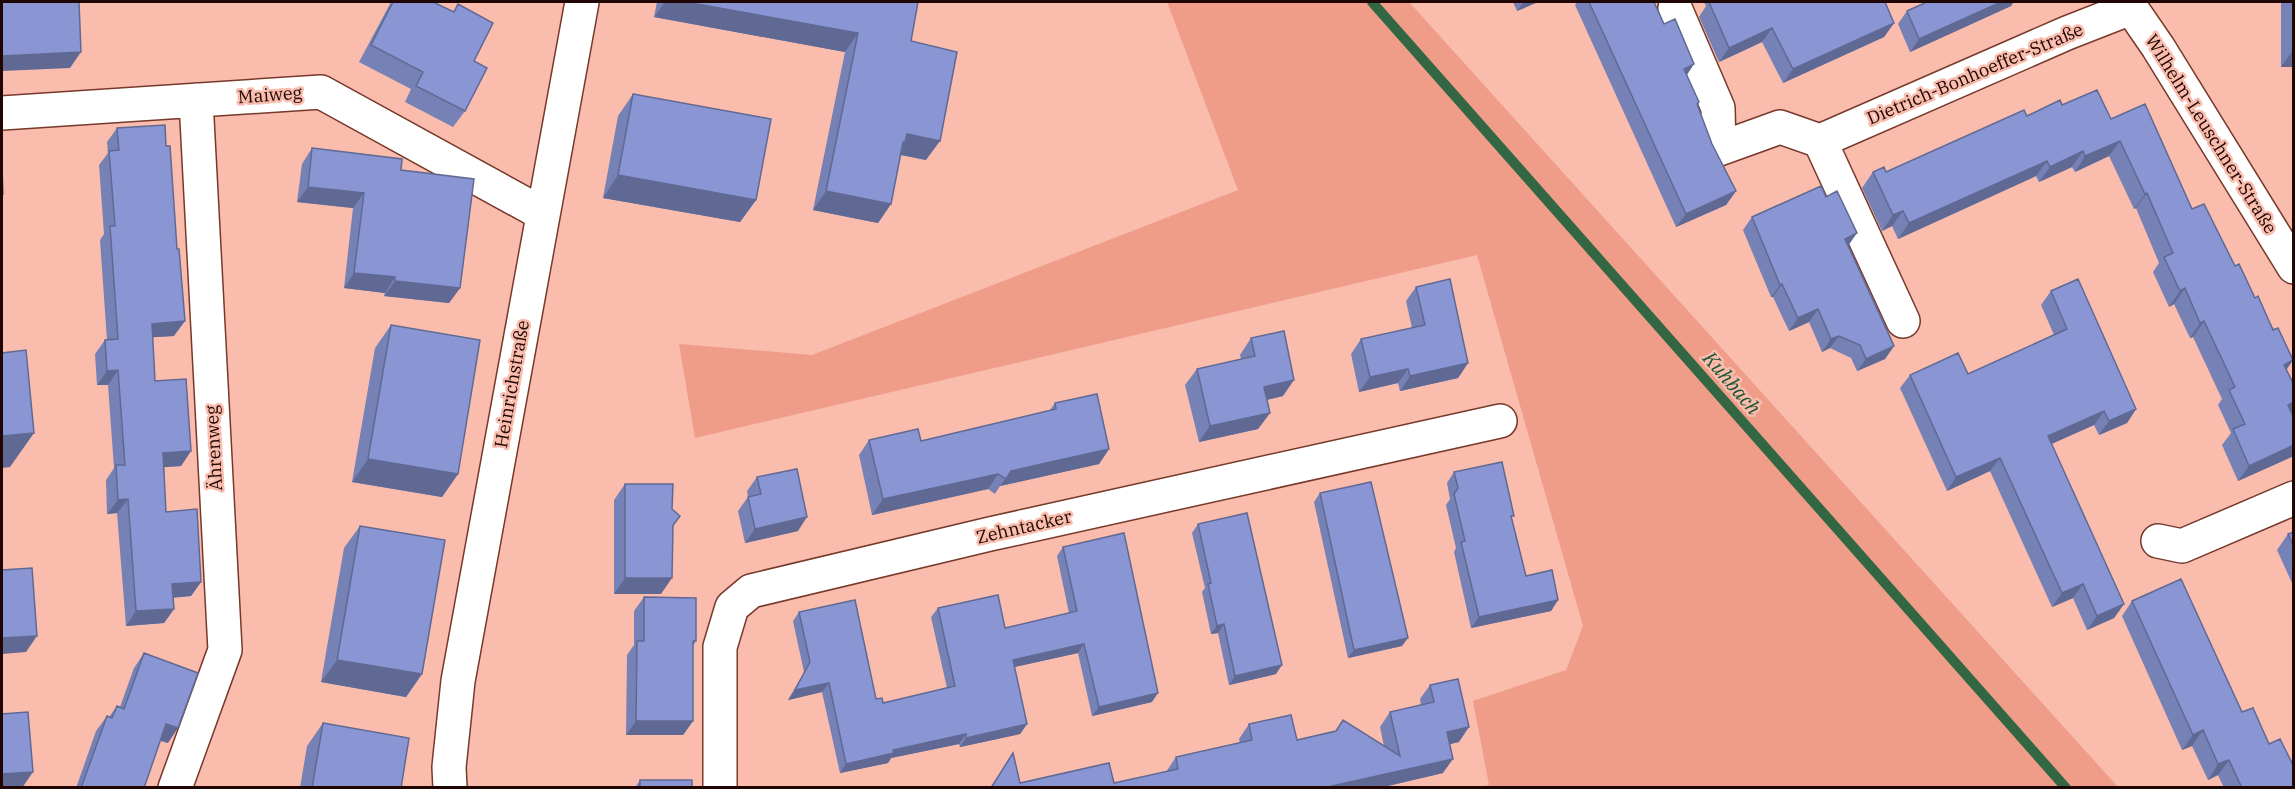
<svg xmlns="http://www.w3.org/2000/svg" width="2295" height="789" viewBox="0 0 2295 789" font-family="'IBM Plex Serif',serif">
<style>
.green{fill:#ef9d89}
.lines{fill:none;stroke-linecap:round;stroke-linejoin:round}
.stream{stroke:#336743;stroke-width:10}
.minor-casing{stroke:#77392a;stroke-width:36}
.minor{stroke:#fff;stroke-width:33}
.wall{fill:#7681b5}
.shaded-wall{fill:#606994}
.building{fill:#8996d3;stroke:#606994;stroke-width:1.5}
.labels{text-anchor:middle;stroke-width:5;stroke-linejoin:round;paint-order:stroke}
.street-label{font-size:18px;fill:#1f0603;stroke:#f9bcad}
.water-label{font-size:20px;font-style:italic;fill:#195633;stroke:#f9bcad}
</style>
<rect width="100%" height="100%" fill="#f9bcad"/>
<path class="green" d="M1167 2H1409L2118 787H1479L1489 785 1473 701 1566 670 1583 626 1477 255 695 438 679 344 812 355 1238 190Z"/>
<g class="lines">
<path class="stream" d="M1372 2 2066 788"/>
<defs>
<path id="minor" d="M2127 2 2158 47 2294 267
M1675 8 1718 108 1719 149 1780 127 1820 141 2067 33 2131 8
M2 113 321 92 543 214
M1820 141 1903 321
M2158 541 2182 546 2294 498
M175 788 225 650 196 100
M450 788 449 767 458 681 582 2
M720 788V647L732 607 751 591 990 534 1500 421"/>
</defs>
<use href="#minor" class="minor-casing"/>
<use href="#minor" class="minor"/>
</g>
<path class="wall" d="M391 2H433L453 12 458 4 474 61 465 111 453 127 405 102 411 89 359 62Z
M657 2H918L911 41 926 160 900 155 891 204 878 223 813 210 845 52 654 17Z
M1513 2H1538L1517 11Z
M1577 2H1654L1687 75 1697 106 1712 144 1736 191 1726 205 1676 227 1575 5Z
M1704 2H1885L1894 23 1884 37 1783 83 1762 42 1719 62 1699 17 1706 6Z
M2281 2H2294V67H2281Z
M2011 6 1910 52 1898 24 1907 11Z
M633 94 756 200 740 222 603 198 618 116Z
M2062 105 2111 119 2192 209 2235 266 2293 360 2286 370 2291 412 2293 456 2238 481 2222 445 2231 433 2218 405 2222 399 2193 337 2190 338 2174 304 2169 307 2153 272 2159 263 2136 208 2134 209 2109 156 2075 172 2072 167 2039 182 2036 176 1898 239 1892 226 1882 231 1862 188 1873 172H1886L2027 116Z
M117 128 174 336 152 337 155 381 191 451 181 466 164 467 166 512 201 582 191 596 173 598 174 609 164 623 126 626 117 513 107 514 106 480 114 468 108 385H97L95 354 105 340H107L100 240 104 234 99 165 108 153 107 142Z
M312 148 401 170 460 288 449 303 384 296 385 293 344 288 353 208 297 202 302 164Z
M1752 217 1848 246 1894 346 1885 359 1857 371 1851 358 1830 348 1822 352 1809 322 1789 331 1773 297H1771L1743 230Z
M1416 287 1468 363 1458 378 1400 391 1398 383 1359 392 1351 354 1361 339 1412 328 1406 301Z
M2051 291 2136 409 2127 423 2099 435 2094 425 2051 444 2124 604 2114 618 2087 630 2073 598 2052 607 1990 471 1947 491 1900 388 1910 375 1968 374 2054 335 2041 305Z
M391 325 458 474 442 497 352 482 375 348Z
M1251 338 1283 396 1267 400 1270 413 1258 429 1199 442 1185 385 1197 369 1241 359 1240 355Z
M1055 403 1109 449 1099 464 1000 486 995 494 988 489 872 515 859 455 869 440 921 441 1050 410Z
M1454 472 1512 519 1526 576 1558 600 1551 611 1471 628 1454 552 1456 548 1446 505 1450 499 1447 483Z
M757 477 798 531 745 543 738 511 748 497 747 491Z
M625 484 672 509 680 516 673 527 661 594H614V500Z
M1320 493 1402 646 1348 658 1314 502Z
M1198 524 1276 674 1229 685 1218 633 1211 634 1202 592 1205 588 1192 533Z
M360 526 422 674 406 697 321 682 344 548Z
M2294 532V583H2292L2277 550 2288 534Z
M1063 547 1152 702 1092 716 1078 653 1014 667 1027 724 1020 734 960 747 959 744 891 758 888 763 840 773 822 692 788 700 804 672 793 621 799 612 876 699 883 703 947 688 931 617 938 608 1005 628 1069 613 1057 556Z
M644 597 696 641 693 646V721L683 735H626L627 655 634 645V611Z
M2132 601 2242 712 2269 744 2294 788H2224L2218 775 2208 780 2192 746 2182 750 2122 616Z
M144 653 168 743 160 741 144 788H76L96 731 107 716 109 717 117 706 120 707 134 668Z
M1430 685 1459 742 1450 744 1443 773 1379 788H990L1013 753 1020 783H1114L1166 772 1176 757 1240 743 1239 739 1249 724 1297 740 1384 746 1380 727 1390 712 1421 705 1420 699Z
M323 723 401 788H300L307 746Z
M640 780 692 788H635Z"/>
<path class="shaded-wall" d="M665 2H686L858 33 845 52 654 17Z
M1525 2H1538L1517 11 1523 3Z
M2001 2H2014L2011 6 1910 52 1919 39Z
M1894 23 1884 37 1783 83 1793 69Z
M1772 28 1762 42 1719 62 1729 48Z
M2294 49V67H2281Z
M81 52 70 68 2 71V56Z
M1694 64 1685 78 1684 69Z
M907 134 940 141 926 160 897 154Z
M2120 141 2109 156 2075 172 2085 156Z
M2083 151 2072 167 2039 182 2050 167Z
M2047 161 2036 176 1898 239 1909 223Z
M618 175 756 200 740 222 603 198Z
M308 187 364 193 353 208 297 202Z
M826 191 891 204 878 223 813 210Z
M1736 191 1726 205 1676 227 1686 214Z
M2147 193 2136 208 2134 209 2145 194Z
M1903 211 1892 226 1882 231 1893 215Z
M1857 233 1848 246 1845 239Z
M354 273 395 277 385 293 344 288Z
M395 281 460 288 449 303 384 296Z
M1782 284 1773 297H1771L1780 285Z
M2185 288 2174 304 2169 307 2180 291Z
M1818 309 1809 322 1789 331 1798 318Z
M185 321 174 336 141 338 152 324Z
M2204 321 2193 337 2190 338 2200 323Z
M1839 336 1830 348 1822 352 1831 339Z
M1894 346 1885 359 1857 371 1866 359Z
M2293 360 2282 376 2284 365Z
M1468 363 1458 378 1400 391 1410 376Z
M1408 369 1398 383 1359 392 1370 377Z
M118 370 108 385H97L107 371Z
M1294 380 1283 396 1253 403 1264 387Z
M2294 402V408L2289 415 2288 405Z
M2136 409 2127 423 2099 435 2109 421Z
M2104 411 2094 425 2038 450 2048 436Z
M1270 413 1258 429 1199 442 1210 426Z
M34 433 10 467 2 468V436Z
M2294 445V456L2238 481 2249 466Z
M1109 449 1099 464 1000 486 1011 471Z
M191 451 181 466 153 468 163 453Z
M2000 458 1990 471 1947 491 1956 477Z
M368 459 458 474 442 497 352 482Z
M998 474 988 489 872 515 883 499Z
M128 499 117 513 107 514 118 500Z
M807 517 798 531 745 543 755 529Z
M625 578H672L661 594H614Z
M201 582 191 596 162 598 172 584Z
M2083 584 2073 598 2052 607 2062 593Z
M1558 600 1551 611 1471 628 1479 617Z
M2124 604 2114 618 2087 630 2097 616Z
M174 609 164 623 126 626 136 611Z
M1224 624 1218 633 1211 634 1217 626Z
M37 636 26 652 2 654V638Z
M1408 638 1402 646 1348 658 1354 650Z
M1084 644 1078 653 1006 669 1013 660Z
M337 660 422 674 406 697 321 682Z
M1282 665 1276 674 1229 685 1235 676Z
M829 683 822 692 788 700 795 690Z
M1158 693 1152 702 1092 716 1099 707Z
M636 721H693L683 735H626Z
M166 724 178 728 168 743 156 739Z
M1027 724 1020 734 960 747 966 738Z
M1469 727 1459 742 1437 747 1447 732Z
M2203 730 2192 746 2182 750 2193 735Z
M966 734 959 744 891 758 888 763 840 773 846 764 893 750Z
M1453 759 1443 773 1379 788H1323Z
M2229 760 2218 775 2208 780 2218 764Z
M33 772 22 788H2V774Z"/>
<path class="building" d="M2 2H79L81 52 2 56Z
M393 2H433L454 12 458 4 493 23 474 61 487 68 465 111 416 86 423 72 371 45Z
M686 2H918L911 41 957 52 940 141 907 134 905 142H903L891 204 826 191 858 33Z
M1589 2H1654L1664 24 1675 19 1694 64 1684 69 1699 102 1697 104 1712 144 1736 191 1686 214Z
M1709 2H1885L1894 23 1793 69 1772 28 1729 48Z
M1927 2H2001L1919 39 1907 11Z
M2097 90 2111 119 2145 104 2192 209 2204 204 2235 266 2239 264 2255 298 2258 296 2273 330 2278 328 2293 360 2284 365 2294 385V402L2288 405 2294 418V445L2249 466 2233 429 2245 424 2229 390 2235 387 2204 321 2200 323 2185 288 2180 291 2164 257 2173 253 2147 193 2145 194 2120 141 2085 156 2083 151 2050 167 2047 161 1909 223 1903 211 1893 215 1873 172 1884 167 1886 172 2024 110 2027 116 2060 100 2062 105Z
M633 94 771 119 756 200 618 175Z
M165 125 166 146H170L177 249H179L185 321 152 324 155 381 186 379 191 451 163 453 166 512 197 509 201 582 172 584 174 609 136 611 128 499 118 500 116 465H125L118 370 107 371 105 340 118 339 110 226H115L109 151 119 150 117 128Z
M312 148 402 159 401 170 474 179 460 288 395 281V277L354 273 364 193 308 187Z
M2 170 3 194H2Z
M1821 186 1826 197 1837 191 1857 233 1845 239 1894 346 1866 359 1860 345 1839 336 1831 339 1818 309 1798 318 1782 284 1780 285 1752 217Z
M1450 279 1468 363 1410 376 1408 369 1370 377 1361 339 1425 325 1416 287Z
M2078 279 2136 409 2109 421 2104 411 2048 436 2124 604 2097 616 2083 584 2062 593 2000 458 1956 477 1910 375 1958 353 1968 374 2067 329 2051 291Z
M391 325 480 340 458 474 368 459Z
M1284 331 1294 380 1264 387 1270 413 1210 426 1197 369 1255 356 1251 338Z
M26 350 34 433 2 436V353Z
M1097 394 1109 449 1011 471 1006 479 998 474 883 499 869 440 918 429 921 441 1056 409 1055 403Z
M1502 462 1514 516H1511L1526 576 1552 570 1558 600 1479 617 1461 542 1465 541 1454 494 1458 488 1454 472Z
M797 469 807 517 755 529 748 497 761 494 757 477Z
M1371 482 1408 638 1354 650 1320 493Z
M625 484H673L672 509 680 516 673 525 672 578H625Z
M1247 513 1282 665 1235 676 1224 624 1217 626 1208 584 1211 583 1198 524Z
M360 526 445 540 422 674 337 660Z
M2294 532V547L2288 534Z
M1124 533 1158 693 1099 707 1084 644 1013 660 1027 724 966 738V734L893 750 894 753 846 764 829 683 795 690 810 662 799 612 855 600 876 699 882 698 883 703 955 686 938 608 998 595 1005 628 1077 611 1063 547Z
M32 568 37 636 2 638V570Z
M2181 579 2242 712 2253 708 2269 744 2280 739 2294 767V788H2242L2229 760 2218 764 2203 730 2193 735 2132 601Z
M644 597 696 598V641H693V721H636L637 641H644Z
M144 653 198 673 178 728 166 724 144 788H81L107 716 112 718 117 706 124 709Z
M1458 679 1469 727 1447 732 1453 759 1323 788H991L1013 753 1020 783 1109 763 1114 783 1178 769 1176 757 1252 740 1249 724 1291 715 1297 740 1336 731 1343 720 1400 756 1390 712 1434 702 1430 685Z
M28 712 33 772 2 774V714Z
M323 723 409 738 401 788H312Z
M640 780H692V788H640Z"/>
<g class="labels">
<g class="street-label">
<text transform="translate(1975 74) rotate(-23)" y="6">Dietrich-Bonhoeffer-Straße</text>
<text transform="translate(270 95) rotate(-4)" y="6">Maiweg</text>
<text transform="translate(2211 134) rotate(58)" y="6">Wilhelm-Leuschner-Straße</text>
<text transform="translate(512 384) rotate(-80)" y="6">Heinrichstraße</text>
<text transform="translate(214 448) rotate(-93)" y="6">Ährenweg</text>
<text transform="translate(1024 527) rotate(-13)" y="6">Zehntacker</text>
</g>
<g class="water-label">
<text transform="translate(1732 383) rotate(49)" y="7">Kuhbach</text>
</g>
</g>
<rect width="2295" height="789" fill="none" stroke="#1f0603" stroke-width="6"/>
</svg>
